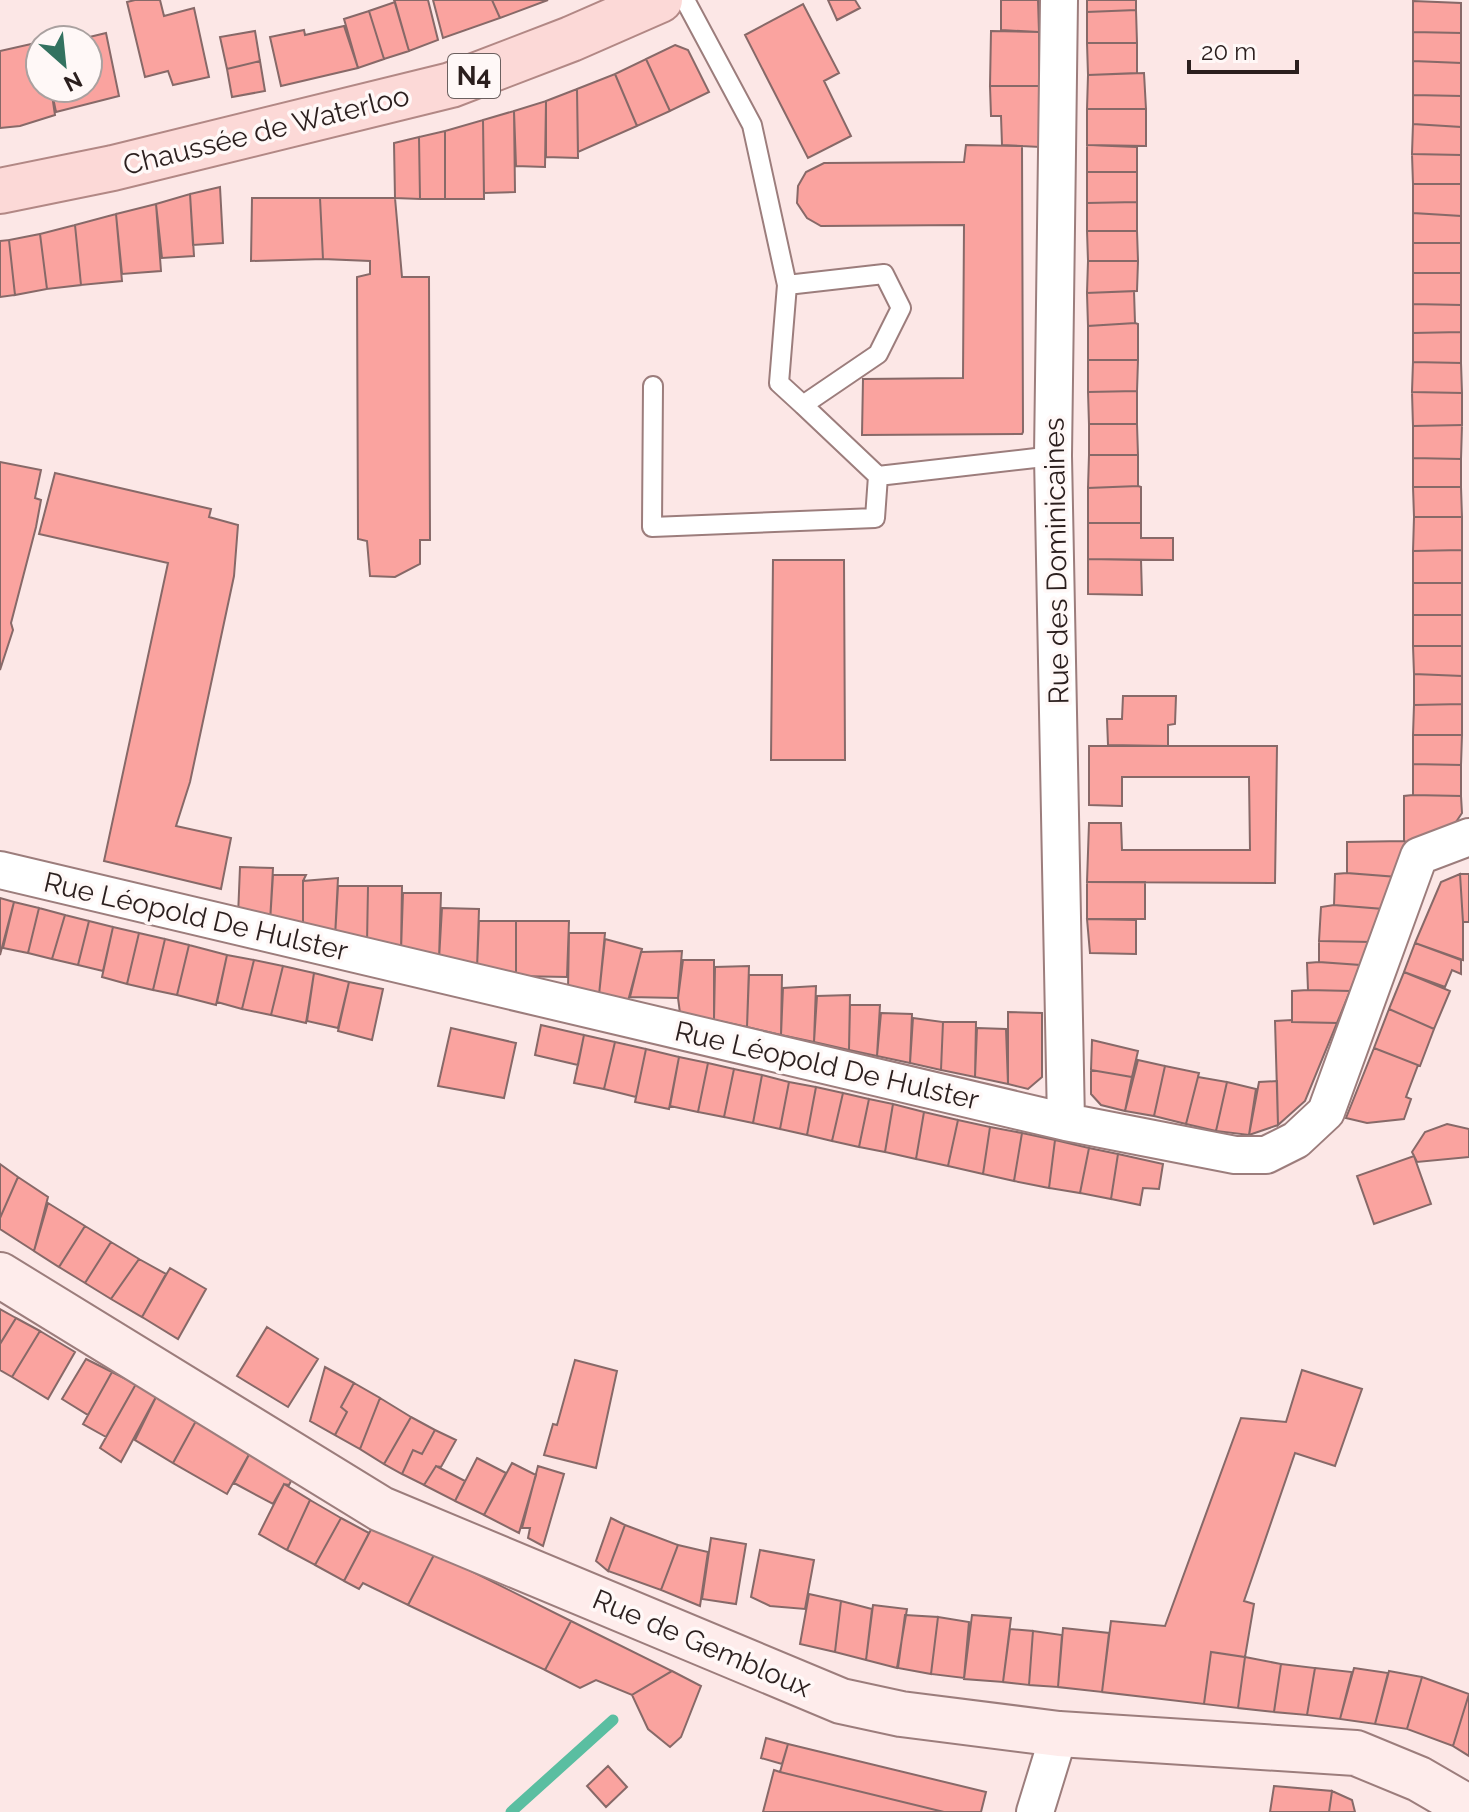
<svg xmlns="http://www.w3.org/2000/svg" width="1469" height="1812" viewBox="0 0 1469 1812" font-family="Raleway,sans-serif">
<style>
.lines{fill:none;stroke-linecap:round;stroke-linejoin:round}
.stream{stroke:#5abea1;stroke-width:11}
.building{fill:#faa39f;stroke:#876968;stroke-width:2}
.lane-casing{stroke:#9c7d7c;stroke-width:22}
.street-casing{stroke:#9c7d7c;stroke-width:40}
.secondary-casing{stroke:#9c7d7c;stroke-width:48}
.primary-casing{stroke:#b28885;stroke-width:48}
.lane{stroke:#fff;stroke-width:18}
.street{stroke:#fff;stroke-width:36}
.secondary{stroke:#feeceb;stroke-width:44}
.primary{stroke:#fcd9d7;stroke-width:44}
.labels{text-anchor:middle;stroke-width:7;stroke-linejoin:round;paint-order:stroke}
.shield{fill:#fff8f7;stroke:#6b605f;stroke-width:2}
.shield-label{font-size:26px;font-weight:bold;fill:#2b1f1e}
.street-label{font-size:28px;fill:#2b1f1e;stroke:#fff8f7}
</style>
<rect width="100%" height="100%" fill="#fce7e6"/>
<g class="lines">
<path class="stream" d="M511 1812 613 1720"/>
</g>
<path class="building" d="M135 0H160L164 16 194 8 209 77 173 85 168 71 145 77 127 2Z
M394 0H428L438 40 409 51Z
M433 0H492L500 18 443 38Z
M492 0H548L500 18Z
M828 0H855L860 8 837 20Z
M1001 0H1038L1039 32 1001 30Z
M1087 0H1136V10L1087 12Z
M1413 1 1461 3V33L1413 32Z
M395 2 409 51 384 59 369 11Z
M803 4 839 73 824 81 851 136 808 158 745 35Z
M1136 10 1137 43H1087V12Z
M369 11 384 59 358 68 344 19Z
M344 26 358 68 281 86 270 37 304 30 305 35Z
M255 31 260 61 227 69 220 37Z
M991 31 1039 32V86H990Z
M1413 32 1461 33V63L1413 61Z
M106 33 119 96 56 112 51 88H88V40H77Z
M40 42V88H51L55 115 20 126 0 128V51Z
M1087 43H1137V73L1088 75Z
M675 45 688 50 709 92 670 111 646 59Z
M646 59 670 111 637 126 615 74Z
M260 61 265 91 232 97 227 69Z
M1413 61 1461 63V96L1413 95Z
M1144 73 1146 109H1087L1088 75Z
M615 74 637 126 578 152 577 89Z
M990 86H1039L1040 147 1002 145 1001 116H991Z
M577 89 578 158 546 157V101Z
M1413 95 1461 96V127L1413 124Z
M546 101 545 167 516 166 514 111Z
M1087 109H1146V146L1087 145Z
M514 111 515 192 484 193 483 120Z
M483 120 484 199H445V131Z
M1413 124 1461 127V155L1412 154Z
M445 131V199H420L419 137Z
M419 137 420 199 395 198 394 143Z
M966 145 1022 146 1023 432 1022 434 862 435 863 379 963 378 964 225 821 226 807 218 797 203 798 186 806 172 824 163 964 162Z
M1087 145 1137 147V172H1087Z
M1412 154 1461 155V184H1413Z
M1087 172H1137V202L1087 203Z
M1413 184H1461V216L1413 213Z
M220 187 223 243 193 245 190 194Z
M190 194 194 256 162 258 156 204Z
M252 198H320L323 259 251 261Z
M320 198H395L402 277H429L430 540H420V564L395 577 370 576 367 541 358 539 357 277 370 274V261L323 259Z
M1137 202V231H1087V203Z
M156 204 161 271 122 274 116 214Z
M1413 213 1461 216V243H1413Z
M116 214 122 281 81 285 75 225Z
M75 225 81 285 47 289 40 234Z
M1087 231H1137L1138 261H1088Z
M40 234 47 289 15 295 9 240Z
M9 240 15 295 0 297V241Z
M1413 243H1461V273H1413Z
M1088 261H1138L1137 291 1087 293Z
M1413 273H1461V305L1413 304Z
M1134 291 1135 323 1088 326 1087 293Z
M1413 304 1461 305V332L1413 333Z
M1135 323 1138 324V360H1088V326Z
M1461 332V363L1413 362V333Z
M1088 360H1138L1137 391 1088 392Z
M1413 362 1461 363 1462 393 1412 392Z
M1137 391V424H1089L1088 392Z
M1412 392 1462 393V425L1413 426Z
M1089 424H1137L1138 455H1089Z
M1462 425 1461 459 1413 458V426Z
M1089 455H1138V486L1088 488Z
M1413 458 1461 459V487H1413Z
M0 462 41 470 35 498 41 500 36 527 11 623 13 630 0 670Z
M55 473 211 509 209 517 238 525 234 576 190 782 176 826 231 838 221 889 104 861 168 563 39 534Z
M1138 486 1141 487V523H1088V488Z
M1413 487H1461L1462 517H1414Z
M1414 517H1462V550L1413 551Z
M1088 523H1141V538H1173V560L1088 559Z
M1462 550V583H1413V551Z
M1088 559 1141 560 1142 595 1088 594Z
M773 560H844L845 760H771Z
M1413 583H1462V615H1413Z
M1413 615H1462V646H1413Z
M1413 646H1462V676L1414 674Z
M1414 674 1462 676V704L1414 705Z
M1123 696H1176L1175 724 1168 725V746L1108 745 1107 719H1122Z
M1462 704V735H1413L1414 705Z
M1413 735H1462L1461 765 1413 764Z
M1089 746H1277L1275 883 1087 882 1089 823H1121L1122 850H1250L1249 777H1122V806L1089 805Z
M1413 764 1461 765V796L1413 795Z
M1413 795 1461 796 1462 813 1456 822 1414 846 1404 841V796Z
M1404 841 1414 846 1397 877 1347 873V842Z
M240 867 273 868 270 922 238 916Z
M1347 873 1397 877 1383 909 1334 905 1335 874Z
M1460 874H1469V922H1463Z
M1460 874 1463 922V960L1415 943 1441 882Z
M273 875H306L303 881V929L270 922Z
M338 878 335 937 303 929V881Z
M1087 882H1145V919H1087Z
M338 886H368L367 944 335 937Z
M368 886H402L401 951 367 944Z
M403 893H441L439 959 401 951Z
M0 898 14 902 0 955Z
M14 902 39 908 28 953 3 948Z
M1334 905 1383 909 1371 942 1319 941 1321 907Z
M39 908 65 915 52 959 28 953Z
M442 908 479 909 477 968 439 959Z
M65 915 89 921 78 965 52 959Z
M1087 919 1136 920V954L1090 953Z
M89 921 113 927 103 971 78 965Z
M479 921H516V976L477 968Z
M516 921H569L567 977 516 976Z
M113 927 139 933 127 984 102 977Z
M139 933 165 939 153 990 127 984Z
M569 933H605L599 995 568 989Z
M165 939 189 945 177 995 153 990Z
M605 939 642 949 628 1001 599 995Z
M1319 941 1371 942 1360 965 1319 962Z
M1415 943 1461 960V974L1452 970 1445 987 1404 972Z
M189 945 227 955 216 1005 177 995Z
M682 951 678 998 630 997 641 952Z
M227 955 254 960 242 1009 217 1002Z
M254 960 283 966 271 1015 242 1009Z
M683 960H714V1020L680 1013 678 998Z
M1319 962 1360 965 1350 991 1308 990 1307 963Z
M283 966 314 973 306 1023 271 1015Z
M749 966 747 1027 714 1020 715 967Z
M1404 972 1450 991 1434 1029 1389 1009Z
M314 973 349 982 338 1028 307 1021Z
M749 975H782L781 1035 747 1027Z
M349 982 383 989 372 1040 338 1031Z
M816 986 814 1042 781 1035 783 988Z
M1308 990 1350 991 1337 1023 1292 1022V991Z
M850 995 849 1050 814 1042 817 996Z
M850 1005H880L877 1056 849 1050Z
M1389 1009 1434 1029 1420 1066 1374 1048Z
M1008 1012 1042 1013V1077L1028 1089 1008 1084Z
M881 1013 912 1014 910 1063 877 1056Z
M913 1018 943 1022 941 1070 910 1063Z
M1292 1020V1022L1337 1023 1305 1101 1278 1125 1275 1021Z
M943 1022H976L975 1077 941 1070Z
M541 1025 584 1035 578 1065 535 1055Z
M451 1028 516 1043 504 1098 438 1086Z
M977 1028 1006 1029 1008 1084 975 1077Z
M584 1035 615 1042 604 1089 574 1083Z
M1092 1040 1138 1051 1132 1077 1091 1070Z
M615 1042 646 1049 636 1097 604 1089Z
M1374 1048 1418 1065 1406 1097 1411 1099 1404 1119 1367 1123 1346 1118Z
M646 1049 679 1057 669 1109 635 1102Z
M679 1057 708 1063 698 1112 670 1106Z
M1138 1060 1165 1066 1154 1116 1125 1111Z
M708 1063 734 1069 724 1117 698 1112Z
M1165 1066 1199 1073 1186 1124 1154 1116Z
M734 1069 762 1075 753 1123 724 1117Z
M1091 1070 1132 1077 1125 1111 1101 1105 1091 1094Z
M762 1075 789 1082 780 1129 753 1123Z
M1198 1077 1227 1082 1216 1131 1186 1124Z
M1277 1081 1278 1125 1249 1135 1259 1082Z
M789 1082 816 1087 807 1135 780 1129Z
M1227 1082 1256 1089 1249 1135 1216 1131Z
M816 1087 843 1093 832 1141 807 1135Z
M843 1093 869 1099 859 1147 832 1141Z
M869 1099 893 1104 885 1152 859 1147Z
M893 1104 924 1112 916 1159 885 1152Z
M924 1112 958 1120 948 1166 916 1159Z
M958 1120 990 1127 983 1174 948 1166Z
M1447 1124 1469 1129V1157L1417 1162 1412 1152 1425 1132Z
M990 1127 1022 1133 1014 1181 983 1174Z
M1022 1133 1055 1140 1049 1188 1014 1181Z
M1055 1140 1089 1148 1080 1193 1049 1188Z
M1089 1148 1118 1154 1111 1199 1080 1193Z
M1118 1154 1163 1164 1159 1189 1143 1188 1140 1205 1111 1199Z
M1414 1156 1431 1204 1374 1224 1357 1176Z
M0 1164 18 1177 0 1218Z
M18 1177 48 1197 34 1251 0 1229V1218Z
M48 1203 85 1226 59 1267 34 1251Z
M85 1226 111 1242 85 1283 59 1267Z
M111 1242 139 1259 111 1299 85 1283Z
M139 1259 166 1274 142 1317 111 1299Z
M170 1268 206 1289 178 1339 142 1317Z
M0 1309 16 1318 0 1344Z
M16 1318 40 1331 12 1377 0 1370V1344Z
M267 1327 318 1359 288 1407 237 1376Z
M40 1331 75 1352 48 1399 12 1377Z
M86 1359 112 1372 88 1415 62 1399Z
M575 1360 617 1371 596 1468 544 1455 553 1424 557 1425Z
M325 1367 354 1383 341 1407 347 1412 335 1435 310 1421Z
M1302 1370 1362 1389 1335 1466 1295 1453 1244 1601 1254 1604 1245 1657 1211 1652 1204 1704 1102 1692 1111 1621 1165 1626 1241 1418 1286 1422Z
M112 1372 136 1384 106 1437 83 1424Z
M354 1383 380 1398 360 1449 335 1435 347 1412 341 1407Z
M136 1384 157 1395 121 1462 100 1448Z
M157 1395 197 1419 173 1463 135 1440Z
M380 1398 411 1417 384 1464 360 1449Z
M411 1417 435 1430 422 1454 413 1450 402 1474 384 1464Z
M197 1419 252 1449 227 1494 173 1463Z
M435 1430 456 1440 441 1467 436 1466 424 1485 402 1474 413 1450 422 1454Z
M252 1449 295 1473 289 1485 284 1484 273 1504 234 1483Z
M477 1458 506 1473 484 1515 455 1501Z
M512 1463 536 1475 519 1533 484 1515Z
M436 1466 465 1481 455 1501 424 1485Z
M538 1466 564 1474 543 1546 528 1538 530 1528H522Z
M284 1484 310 1500 287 1550 259 1534Z
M310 1500 341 1518 315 1565 287 1550Z
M341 1518 369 1533 344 1581 315 1565Z
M611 1518 625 1525 608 1571 596 1561Z
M375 1522 435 1553 408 1605 363 1583 359 1589 344 1581Z
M625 1525 678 1545 661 1590 608 1571Z
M711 1538 746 1544 736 1604 702 1599Z
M678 1545 708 1552 700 1606 661 1590Z
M760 1550 814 1560 805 1609 770 1606 751 1597Z
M435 1553 571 1621 545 1670 408 1605Z
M809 1594 841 1601 835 1652 800 1644Z
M841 1601 872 1609 866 1660 835 1652Z
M873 1605 907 1609 897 1668 866 1660Z
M905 1615 938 1617 931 1674 898 1668Z
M972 1615 1011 1618 1003 1682 964 1679Z
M938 1617 969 1622 964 1678 931 1674Z
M571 1621 672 1671 632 1695 596 1680 580 1688 545 1670Z
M1063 1628 1109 1633 1102 1692 1058 1687Z
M1010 1629 1033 1631 1029 1685 1003 1682Z
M1033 1631 1062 1635 1058 1687 1029 1685Z
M1211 1652 1245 1657 1238 1708 1204 1704Z
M1245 1657 1281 1664 1274 1712 1238 1708Z
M1281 1664 1315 1668 1307 1715 1274 1712Z
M1315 1668 1352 1672 1340 1719 1307 1715Z
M1354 1668 1388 1673 1375 1724 1340 1719Z
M672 1671 701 1686 681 1737 670 1747 648 1729 632 1695Z
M1389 1671 1422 1677 1407 1729 1375 1724Z
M1422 1677 1469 1694 1453 1746 1407 1729Z
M1469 1694V1756L1453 1746Z
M766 1738 788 1744 782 1764 761 1758Z
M788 1744 986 1792 981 1812H944L780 1772Z
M608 1766 627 1787 606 1807 587 1786Z
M774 1770 780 1772 944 1812H763Z
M1274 1786 1332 1791 1329 1812H1270Z
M1332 1791 1352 1800 1355 1812H1329Z"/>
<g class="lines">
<defs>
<path id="lane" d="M685 0 752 125 787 285 779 383 803 405 878 354 901 308 884 274 787 285
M653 386 652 527 875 518 878 476 803 405
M878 476 1053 456"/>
<path id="street" d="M1059 0 1053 456 1066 1122
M0 870 1066 1122 1235 1155H1266L1296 1140 1326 1112 1419 856 1469 837
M1035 1812 1059 1734"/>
<path id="secondary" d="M0 1275 381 1509 841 1701 901 1714 1059 1734 1356 1753 1419 1779 1469 1808"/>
<path id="primary" d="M0 191 113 168 451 85 571 39 660 0"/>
</defs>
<use href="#lane" class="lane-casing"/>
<use href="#street" class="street-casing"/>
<use href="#secondary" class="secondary-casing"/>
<use href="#primary" class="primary-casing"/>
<use href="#lane" class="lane"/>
<use href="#street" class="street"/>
<use href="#secondary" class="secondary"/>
<use href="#primary" class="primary"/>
</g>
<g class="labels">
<rect class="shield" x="448" y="54" width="52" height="44" rx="6"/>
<g class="shield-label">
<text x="474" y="85">N4</text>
</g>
<g class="street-label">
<text transform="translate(266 130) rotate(-14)" y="10">Chaussée de Waterloo</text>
<text transform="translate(1056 561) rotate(-91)" y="10">Rue des Dominicaines</text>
<text transform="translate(196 916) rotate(13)" y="10">Rue Léopold De Hulster</text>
<text transform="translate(827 1065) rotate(13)" y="10">Rue Léopold De Hulster</text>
<text transform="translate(702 1643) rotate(23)" y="10">Rue de Gembloux</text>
</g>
</g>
<g transform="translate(64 64) rotate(153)"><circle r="38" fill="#fff8f7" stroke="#aaa1a0" stroke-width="2"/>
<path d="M0-6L14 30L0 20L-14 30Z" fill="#337260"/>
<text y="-12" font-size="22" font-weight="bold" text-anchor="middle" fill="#2b1f1e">N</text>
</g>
<path d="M1189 60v12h108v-12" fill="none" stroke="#2b1f1e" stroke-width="4"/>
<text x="1201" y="60" font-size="24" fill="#2b1f1e" stroke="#fff8f7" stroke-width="6" paint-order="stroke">20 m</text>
</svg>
